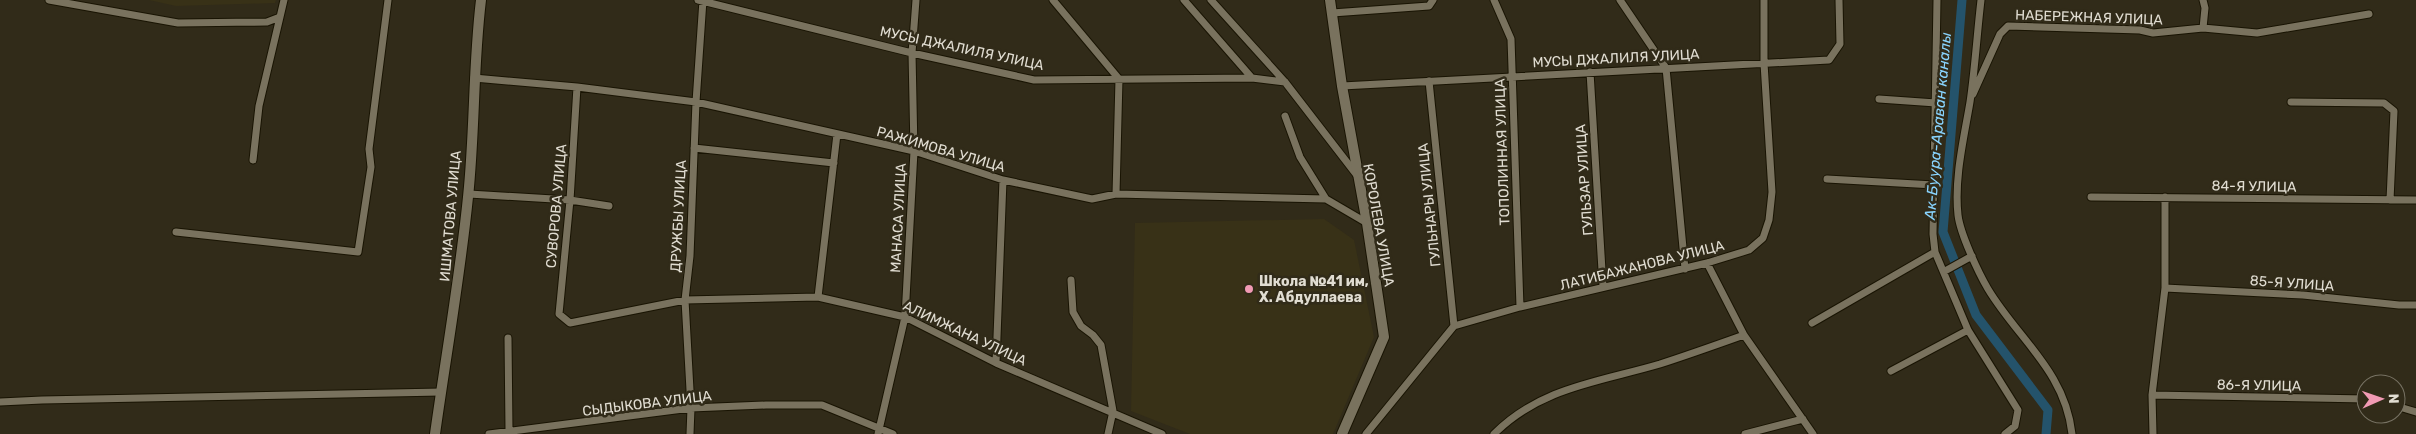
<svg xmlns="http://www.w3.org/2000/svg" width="2416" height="434" viewBox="0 0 2416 434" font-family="Rubik,sans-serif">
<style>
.built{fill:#383117}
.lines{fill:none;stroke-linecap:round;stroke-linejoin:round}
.canal{stroke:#24536b;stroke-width:9}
.street-casing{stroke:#191403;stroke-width:9}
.secondary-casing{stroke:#191403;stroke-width:12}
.street{stroke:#79725e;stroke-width:7}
.secondary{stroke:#79725e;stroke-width:10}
.poi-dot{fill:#f19ab4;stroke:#312b19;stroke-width:2}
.labels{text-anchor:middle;stroke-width:5;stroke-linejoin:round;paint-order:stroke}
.street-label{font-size:14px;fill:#e1ddd2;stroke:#312b19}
.poi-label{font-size:14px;font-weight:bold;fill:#e1ddd2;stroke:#312b19;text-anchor:start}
.water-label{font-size:15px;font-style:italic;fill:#89d4fe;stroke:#312b19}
</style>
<rect width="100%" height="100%" fill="#312b19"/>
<path class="built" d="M149 0H276L275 3 176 6Z
M1324 219 1354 240 1374 337 1333 434H1190L1131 411 1135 223Z"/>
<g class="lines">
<path class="canal" d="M1962 0 1943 232 1976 315 2048 410 2046 434"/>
<defs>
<path id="street" d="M49 0 178 23 267 22 280 17 284 0
M698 0 912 53 1034 80 1252 78 1285 82
M1053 0 1119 79 1116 194
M1184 0 1252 78
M1211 0 1285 82 1356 174
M1494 0 1511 39 1520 307
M1620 0 1666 68 1685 269
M1937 0 1933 234 1935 252 1968 330 2018 410 2015 426 2005 434
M1981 0C1977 34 1975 68 1970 102 1964 138 1954 178 1958 215 1960 233 1978 272 1988 289 2018 339 2065 371 2072 434
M2203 0 2205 8 2203 28
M1332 13 1429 6 1433 0
M1590 72 1603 287
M474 78 577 87 696 102 914 151 1003 180 1092 199 1116 194 1326 199 1367 223
M1429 81 1454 326
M1342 86 1829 60 1840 44 1839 0
M577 87 570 200 559 314 570 323 685 300 818 297 905 317 996 363 1162 434
M1973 94 2000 34 2008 26 2140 30 2153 33 2203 28 2257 33 2369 14
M1879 99 1936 103
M2291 102 2384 103 2394 111 2390 200
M1285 116 1300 157 1326 199
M694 148 834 163
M253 160 259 106 280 17
M1827 179 1934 185
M469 194 570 200 609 206
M2091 197 2416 200
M176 232 358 252 371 167 369 149 388 0
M1707 263 1744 335 1813 434
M1945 271 1972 256
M1071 280 1073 312 1081 326 1093 335 1101 345 1113 411 1108 434
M2165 288 2303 295 2399 305H2416
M818 297 837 134
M1812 323 1935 252
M508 338 509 430
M996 363 1003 180
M1891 371 1968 330
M2152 395 2366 399
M0 402 42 400 441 392
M2396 406 2416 412
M489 434 691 408 766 405H822L893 434
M690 434 691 408 685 300 690 256 696 102 703 0
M878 434 905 317 914 151 912 53 916 0
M1366 434 1454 326 1520 307 1707 263 1749 250 1763 238 1769 220 1772 192 1764 63V0
M1494 434C1541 387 1599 382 1660 364 1688 355 1716 345 1744 335
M1745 434 1803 419
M2153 434 2152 395 2165 288V197"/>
<path id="secondary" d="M1330 0 1342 86 1367 223 1384 337 1342 434
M435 434C446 355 460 277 468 197 475 131 473 66 481 0"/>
</defs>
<use href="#street" class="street-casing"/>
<use href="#secondary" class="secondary-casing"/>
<use href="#street" class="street"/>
<use href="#secondary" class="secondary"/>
</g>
<circle class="poi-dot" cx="1249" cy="289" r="5"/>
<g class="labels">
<g class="street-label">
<text transform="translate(2089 17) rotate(2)" y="5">НАБЕРЕЖНАЯ УЛИЦА</text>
<text transform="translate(962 48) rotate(12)" y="5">МУСЫ ДЖАЛИЛЯ УЛИЦА</text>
<text transform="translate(1616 58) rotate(-3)" y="5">МУСЫ ДЖАЛИЛЯ УЛИЦА</text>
<text transform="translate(941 149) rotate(16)" y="5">РАЖИМОВА УЛИЦА</text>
<text transform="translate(1502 152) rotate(-92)" y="5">ТОПОЛИННАЯ УЛИЦА</text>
<text transform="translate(1584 180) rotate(-94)" y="5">ГУЛЬЗАР УЛИЦА</text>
<text transform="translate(2254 186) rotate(1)" y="5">84-Я УЛИЦА</text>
<text transform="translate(1429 205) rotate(-96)" y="5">ГУЛЬНАРЫ УЛИЦА</text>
<text transform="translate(556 206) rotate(-85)" y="5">СУВОРОВА УЛИЦА</text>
<text transform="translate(450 216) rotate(-85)" y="5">ИШМАТОВА УЛИЦА</text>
<text transform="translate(678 216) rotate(-87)" y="5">ДРУЖБЫ УЛИЦА</text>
<text transform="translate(898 218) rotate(-87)" y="5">МАНАСА УЛИЦА</text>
<text transform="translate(1379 225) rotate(80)" y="5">КОРОЛЕВА УЛИЦА</text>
<text transform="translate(1642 265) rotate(-14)" y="5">ЛАТИБАЖАНОВА УЛИЦА</text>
<text transform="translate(2292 283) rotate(4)" y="5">85-Я УЛИЦА</text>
<text transform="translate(965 333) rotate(25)" y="5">АЛИМЖАНА УЛИЦА</text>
<text transform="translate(2259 385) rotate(1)" y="5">86-Я УЛИЦА</text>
<text transform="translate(647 403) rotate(-7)" y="5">СЫДЫКОВА УЛИЦА</text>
</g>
<g class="poi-label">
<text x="1259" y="286">Школа №41 им,<tspan x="1259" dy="16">Х. Абдуллаева</tspan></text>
</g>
<g class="water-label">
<text transform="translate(1938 126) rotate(-85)" y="5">Ак-Буура-Араван каналы</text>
</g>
</g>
<g transform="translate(2381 399) rotate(88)"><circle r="24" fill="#312b19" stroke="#777263"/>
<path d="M0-4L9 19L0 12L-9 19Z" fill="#f19ab4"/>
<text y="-8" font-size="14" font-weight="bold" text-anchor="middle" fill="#e1ddd2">N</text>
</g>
</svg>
